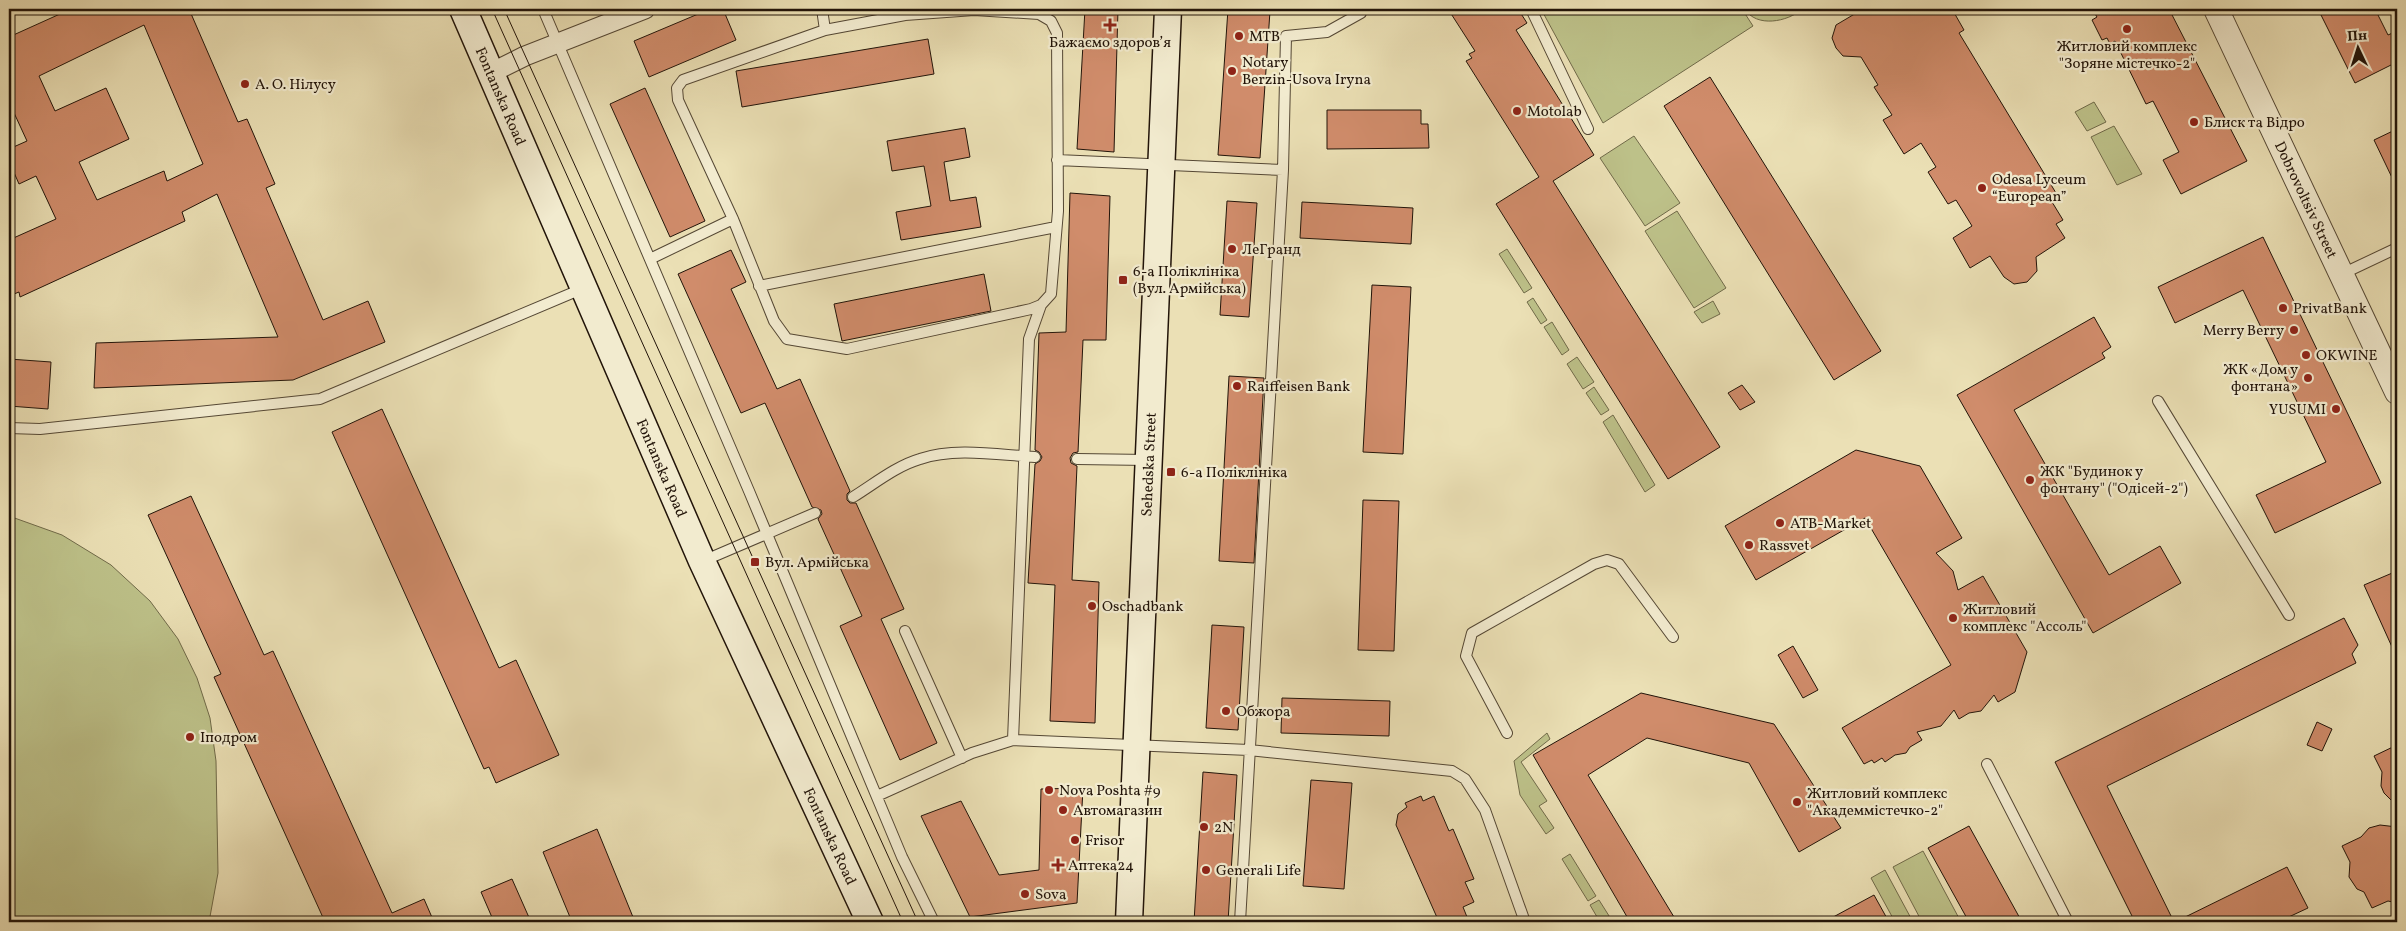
<svg xmlns="http://www.w3.org/2000/svg" width="2406" height="931" viewBox="0 0 2406 931" font-family="Vollkorn,serif">
<style>
.green{fill:#bdc189;stroke:#706a49}
.building{fill:#d08c6b;stroke:#221409;fill-rule:evenodd}
.lines{fill:none;stroke-linecap:round;stroke-linejoin:round}
.service-casing{stroke:#544734;stroke-width:12}
.minor-casing{stroke:#544734;stroke-width:21}
.tertiary-casing{stroke:#544734;stroke-width:26}
.secondary-casing{stroke:#221409;stroke-width:29}
.service{stroke:#f2ebcf;stroke-width:10}
.minor{stroke:#f2ebcf;stroke-width:19}
.tertiary{stroke:#f2ebcf;stroke-width:24}
.secondary{stroke:#f2ebcf;stroke-width:26}
.tram{stroke:#221409;stroke-width:1}
.poi-dot{fill:#8f2418;stroke:#f2ebcf;stroke-width:2}
.labels{text-anchor:middle;stroke-width:4.5;stroke-linejoin:round;paint-order:stroke}
.poi-label{font-size:15px;fill:#221409;stroke:#f2ebcf;text-anchor:start}
.street-label{font-size:15px;fill:#221409;stroke:#f2ebcf}
</style>
<rect width="100%" height="100%" fill="#ebe0b5"/>
<filter id="stains"><feTurbulence type="fractalNoise" baseFrequency=".004" numOctaves="4"/><feColorMatrix values="0 0 0 0 .2 0 0 0 0 .09 0 0 0 0 .02 0 0 0 .5 -.17"/></filter>
<radialGradient id="worn" r=".72"><stop offset=".6" stop-color="#630" stop-opacity="0"/><stop offset="1" stop-color="#630" stop-opacity=".3"/></radialGradient>
<path class="green" d="M1541 9H1742L1753 26 1603 123Z
M1745 9H1802C1788 22 1756 28 1745 9Z
M2094 102 2106 122 2087 131 2075 112Z
M2114 126 2142 174 2117 185 2091 137Z
M1634 136 1680 203 1645 226 1600 158Z
M1677 211 1726 288 1694 308 1645 231Z
M1507 249 1532 288 1524 293 1499 254Z
M1533 298 1547 320 1541 324 1527 302Z
M1713 301 1720 314 1702 323 1694 312Z
M1552 322 1569 350 1562 355 1544 327Z
M1577 357 1594 382 1583 389 1567 364Z
M1594 387 1609 410 1601 415 1586 393Z
M1613 415 1655 485 1645 492 1603 422Z
M9 516 62 535 111 565 150 601 178 639 197 678 210 718 216 761 218 873 209 922H9Z
M1547 733 1550 739 1521 762 1547 801 1539 806 1554 828 1546 834 1520 795 1514 761Z
M1923 851 1961 922H1922L1893 867Z
M1570 854 1596 896 1588 901 1562 859Z
M1885 870 1913 922H1895L1871 878Z
M1599 900 1611 919 1600 922 1590 905Z"/>
<path class="building" d="M71 9H189L238 122 247 119 275 184 266 188 323 320 368 301 385 342 293 380 94 388 96 343 278 337 217 194 182 212 185 221 20 297 19 292 9 296V240L56 219 36 176 19 184 9 161V149L27 141 9 102V37ZM144 25 203 164 167 181 164 171 97 200 79 162 129 139 106 88 55 111 39 76Z
M710 9H723L736 40 649 77 634 41Z
M1085 9H1118L1114 152 1077 149Z
M1228 9 1270 11 1260 158 1218 155Z
M1448 9H1518L1527 23 1516 30 1594 155 1553 181 1720 447 1668 479 1496 204 1539 177 1466 61 1472 58 1469 54 1475 51Z
M1863 9H1952L1964 30 1959 33 2056 193 2049 197 2063 220 2056 224 2065 238 2036 257 2037 271 2027 282 2014 284 2004 277 1990 256 1970 268 1953 238 1972 226 1956 200 1948 204 1928 172 1936 167 1921 143 1904 154 1883 120 1892 115 1874 87 1878 85 1861 57 1843 56 1836 48 1832 38 1836 25Z
M2092 9H2169L2247 161 2181 194 2163 160 2179 152 2153 101 2146 104 2115 41 2110 44 2107 38 2102 40 2092 20 2097 17Z
M2318 9H2375L2388 35 2397 31V62L2355 83Z
M928 39 934 74 742 107 736 71Z
M1710 77 1881 351 1834 380 1664 106Z
M645 88 705 221 670 237 610 104Z
M1327 110H1421V124H1428L1429 148 1327 149Z
M965 128 970 157 944 162 950 201 976 197 981 227 901 240 896 212 931 206 924 166 892 171 887 141Z
M2397 129V188L2374 140Z
M1070 193 1110 196 1106 340H1083L1078 452 1073 453 1070 458 1071 463 1077 466 1072 580 1099 582 1095 723 1050 721 1055 585 1028 583 1035 464 1040 461 1042 457 1039 452 1035 450 1039 333 1066 332Z
M1227 201 1257 203 1249 317 1220 315Z
M1302 202 1413 208 1411 244 1300 238Z
M2263 237 2381 483 2275 533 2256 495 2326 462 2243 290 2175 323 2158 287Z
M731 250 746 282 731 289 777 389 800 379 850 491 847 494V500L850 503H856L904 609 881 619 937 743 900 760 840 626 862 616 818 519 822 514 821 510 812 507 765 403 741 413 678 274Z
M984 274 991 311 842 341 834 304Z
M1372 285 1411 287 1403 454 1363 452Z
M2094 317 2111 347 2102 353 2105 358 2014 410 2109 575 2160 546 2181 583 2093 633 1957 395Z
M9 359 51 362 48 409 9 406Z
M1229 376 1264 378 1254 563 1219 561Z
M1742 385 1755 402 1740 410 1728 393Z
M382 409 499 668 516 660 559 755 496 783 489 767 484 769 332 432Z
M1856 450 1920 466 1962 538 1936 553 1953 571 1958 590 1983 576 2027 652 2015 692 1998 702 1994 695 1981 711 1969 713 1959 719 1954 710 1941 726 1917 732 1922 740 1910 747 1906 753 1895 755 1885 762 1882 758 1874 763 1872 760 1864 764 1842 728 1951 665 1865 518 1756 580 1725 526Z
M191 496 264 655 273 651 392 913 424 899 434 922H325L214 677 221 674 148 515Z
M1363 500 1399 501 1394 651 1358 650Z
M2397 571V658L2364 585Z
M2344 618 2358 645 2352 654 2356 663 2107 786 2174 922H2135L2055 762Z
M1212 625 1244 627 1238 730 1206 728Z
M1793 646 1818 690 1803 698 1778 655Z
M1641 693 1774 724 1841 828 1799 852 1749 763 1647 738 1588 775 1677 922H1630L1533 755Z
M1282 698 1390 701 1389 736 1281 733Z
M2317 722 2332 729 2322 751 2307 745Z
M2397 745V806L2384 793 2381 786 2382 772 2374 756Z
M1203 772 1237 775 1228 922H1194Z
M1311 780 1352 783 1344 889 1303 886Z
M1083 788 1077 903 970 917 921 816 961 801 999 875 1039 870 1041 789Z
M1421 796 1423 801 1434 796 1449 831 1453 829 1474 879 1465 882 1474 902 1463 907 1469 922H1439L1396 825 1398 814 1407 807 1405 803Z
M2380 825 2397 827V903L2388 901 2372 908 2364 892 2357 889 2349 877 2350 862 2342 846 2361 837 2369 828Z
M1969 826 2022 922H1969L1928 848Z
M597 829 635 922H572L543 852Z
M2287 867 2308 908 2278 922H2175Z
M512 879 531 922H494L481 892Z
M1874 895 1889 922H1824Z"/>
<g class="lines">
<defs>
<path id="service" d="M543 9 749 491 902 857 934 922
M822 9 825 30
M1531 9 1588 129
M974 10 1039 14 1051 21 1057 33 1058 211 1051 294 1041 305 1031 309 847 349 787 339 774 321 733 219 678 100 677 88 683 80 825 30 905 15Z
M1057 160 1283 170
M650 259 733 219
M2342 274 2397 248
M759 286 1056 227
M2158 401 2289 615
M9 428 40 429 320 399 584 288
M1077 459 1148 460
M853 497C874 484 896 466 920 459 955 447 999 455 1035 457
M703 561 815 513
M905 631 962 758
M1507 733 1466 656 1472 633 1594 564 1607 560 1619 564 1673 637
M1013 740 1029 339 1041 305
M1987 764 2068 922
M877 796 972 753 1013 740 1249 750 1452 771 1465 779 1485 810 1525 922
M1240 922 1283 170 1286 36 1327 32 1361 13"/>
<path id="minor" d="M491 73 525 56 645 9"/>
<g id="tertiary">
<path id="s1" d="M2216 9 2397 392"/>
</g>
<g id="secondary">
<path id="s2" d="M463 9 702 561 870 922"/>
<path id="s3" d="M1129 922 1168 9"/>
</g>
</defs>
<use href="#service" class="service-casing"/>
<use href="#minor" class="minor-casing"/>
<use href="#tertiary" class="tertiary-casing"/>
<use href="#secondary" class="secondary-casing"/>
<use href="#service" class="service"/>
<use href="#minor" class="minor"/>
<use href="#tertiary" class="tertiary"/>
<use href="#secondary" class="secondary"/>
<path class="tram" d="M492 9 903 922
M504 9 918 922"/>
</g>
<g class="poi-dot">
<path d="M1107.5 17.5h5v5h5v5h-5v5h-5v-5h-5v-5h5z"/>
<circle cx="2127" cy="29" r="5"/>
<circle cx="1239" cy="36" r="5"/>
<circle cx="1232" cy="71" r="5"/>
<circle cx="245" cy="84" r="5"/>
<circle cx="1517" cy="111" r="5"/>
<circle cx="2194" cy="122" r="5"/>
<circle cx="1982" cy="188" r="5"/>
<circle cx="1232" cy="249" r="5"/>
<rect x="1118" y="275" width="10" height="10" rx="2.5"/>
<circle cx="2283" cy="308" r="5"/>
<circle cx="2294" cy="330" r="5"/>
<circle cx="2306" cy="355" r="5"/>
<circle cx="2308" cy="378" r="5"/>
<circle cx="1237" cy="386" r="5"/>
<circle cx="2336" cy="409" r="5"/>
<rect x="1166" y="467" width="10" height="10" rx="2.5"/>
<circle cx="2030" cy="480" r="5"/>
<circle cx="1780" cy="523" r="5"/>
<circle cx="1749" cy="545" r="5"/>
<rect x="750" y="557" width="10" height="10" rx="2.5"/>
<circle cx="1092" cy="606" r="5"/>
<circle cx="1953" cy="618" r="5"/>
<circle cx="1226" cy="711" r="5"/>
<circle cx="190" cy="737" r="5"/>
<circle cx="1049" cy="790" r="5"/>
<circle cx="1797" cy="802" r="5"/>
<circle cx="1063" cy="810" r="5"/>
<circle cx="1204" cy="827" r="5"/>
<circle cx="1075" cy="840" r="5"/>
<path d="M1055.5 857.5h5v5h5v5h-5v5h-5v-5h-5v-5h5z"/>
<circle cx="1206" cy="870" r="5"/>
<circle cx="1025" cy="894" r="5"/>
</g>
<g class="labels">
<g class="poi-label">
<text x="1249" y="41">МТВ</text>
<text x="1110" y="47" text-anchor="middle">Бажаємо здоровʼя</text>
<text x="2127" y="51" text-anchor="middle">Житловий комплекс<tspan x="2127" dy="17">"Зоряне містечко-2"</tspan></text>
<text x="1242" y="67">Notary<tspan x="1242" dy="17">Berzin-Usova Iryna</tspan></text>
<text x="255" y="89">А. О. Нілусу</text>
<text x="1527" y="116">Motolab</text>
<text x="2204" y="127">Блиск та Відро</text>
<text x="1992" y="184">Odesa Lyceum<tspan x="1992" dy="17">“European”</tspan></text>
<text x="1242" y="254">ЛеГранд</text>
<text x="1133" y="276">6-а Поліклініка<tspan x="1133" dy="17">(Вул. Армійська)</tspan></text>
<text x="2293" y="313">PrivatBank</text>
<text x="2284" y="335" text-anchor="end">Merry Berry</text>
<text x="2316" y="360">OKWINE</text>
<text x="2298" y="374" text-anchor="end">ЖК «Дом у<tspan x="2298" dy="17">фонтана»</tspan></text>
<text x="1247" y="391">Raiffeisen Bank</text>
<text x="2326" y="414" text-anchor="end">YUSUMI</text>
<text x="2040" y="476">ЖК "Будинок у<tspan x="2040" dy="17">фонтану" ("Одісей-2")</tspan></text>
<text x="1181" y="477">6-а Поліклініка</text>
<text x="1790" y="528">ATB-Market</text>
<text x="1759" y="550">Rassvet</text>
<text x="765" y="567">Вул. Армійська</text>
<text x="1102" y="611">Oschadbank</text>
<text x="1963" y="614">Житловий<tspan x="1963" dy="17">комплекс "Ассоль"</tspan></text>
<text x="1236" y="716">Обжора</text>
<text x="200" y="742">Іподром</text>
<text x="1059" y="795">Nova Poshta #9</text>
<text x="1807" y="798">Житловий комплекс<tspan x="1807" dy="17">"Академмістечко-2"</tspan></text>
<text x="1073" y="815">Автомагазин</text>
<text x="1214" y="832">2N</text>
<text x="1085" y="845">Frisor</text>
<text x="1068" y="870">Аптека24</text>
<text x="1216" y="875">Generali Life</text>
<text x="1035" y="899">Sova</text>
</g>
<g class="street-label">
<text dy="5" stroke="none"><textPath href="#s2" startOffset="95">Fontanska Road</textPath></text>
<text dy="5" stroke="none"><textPath href="#s1" startOffset="211">Dobrovoltsiv Street</textPath></text>
<text dy="5" stroke="none"><textPath href="#s3" startOffset="458">Sehedska Street</textPath></text>
<text dy="5" stroke="none"><textPath href="#s2" startOffset="500">Fontanska Road</textPath></text>
<text dy="5" stroke="none"><textPath href="#s2" startOffset="905">Fontanska Road</textPath></text>
</g>
</g>
<rect width="2406" height="931" fill="none" stroke="#ebe0b5" stroke-width="30"/>
<rect x="10" y="10" width="2386" height="911" fill="none" stroke="#221409" stroke-width="2.5"/>
<rect x="15" y="15" width="2376" height="901" fill="none" stroke="#221409"/>
<g transform="translate(2358 48) rotate(356)" stroke="#f2ebcf" stroke-width="4" paint-order="stroke">
<path d="M0-4L9 19L0 12L-9 19Z" fill="#221409"/>
<text y="-8" font-size="14" font-weight="bold" text-anchor="middle" fill="#221409">Пн</text>
</g>
<rect width="100%" height="100%" filter="url(#stains)"/>
<rect width="100%" height="100%" fill="url(#worn)"/>
</svg>
